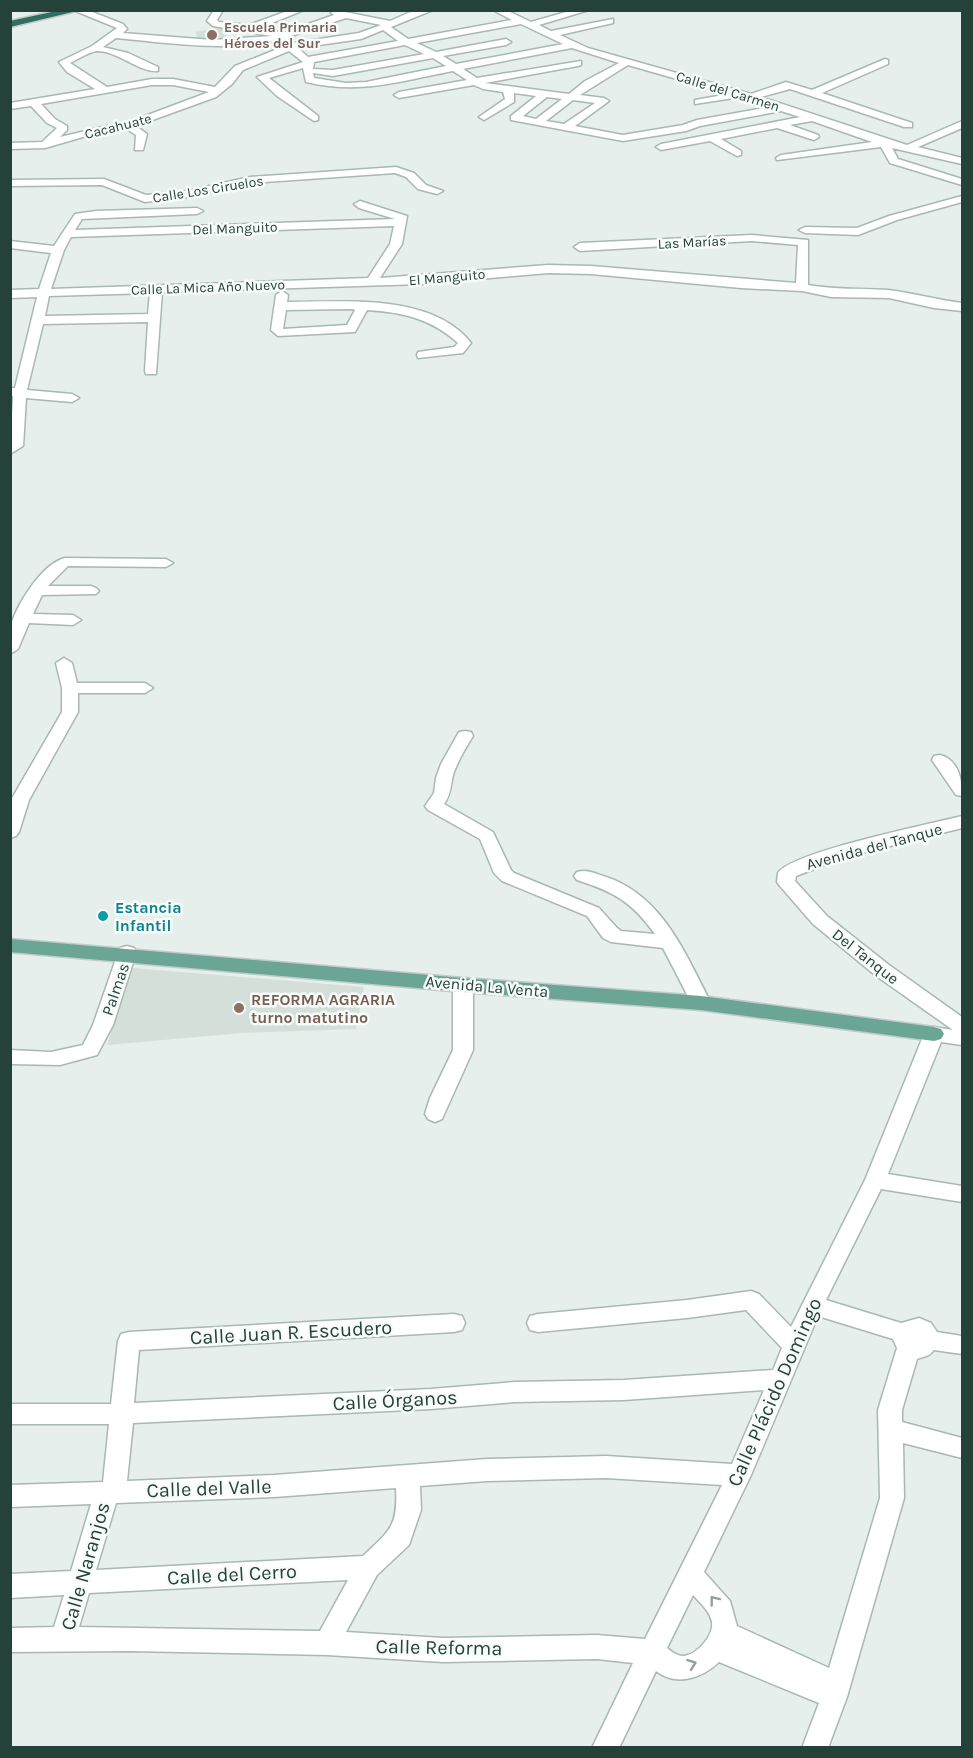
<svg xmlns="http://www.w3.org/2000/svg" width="973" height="1758" viewBox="0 0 973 1758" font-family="Karla,sans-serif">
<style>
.built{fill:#d4dfda}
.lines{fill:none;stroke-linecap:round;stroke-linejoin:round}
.minor-casing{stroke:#a8b8b2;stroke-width:3}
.major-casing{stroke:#c2cac8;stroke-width:3}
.highway-casing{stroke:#c2cac8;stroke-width:3}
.minor{fill:#fff;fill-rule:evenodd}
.major{fill:#6aa596;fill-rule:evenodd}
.highway{fill:#2f6f62;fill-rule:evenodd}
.oneway{stroke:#92a09c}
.education-dot{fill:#8d6e63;stroke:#f7fbf9;stroke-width:2}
.culture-dot{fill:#0f9aa8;stroke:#f7fbf9;stroke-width:2}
.labels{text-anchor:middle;stroke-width:5;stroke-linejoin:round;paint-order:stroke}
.far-education-label{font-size:14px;font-weight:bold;fill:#785e54;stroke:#f7fbf9;text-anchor:start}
.far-street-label{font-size:14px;fill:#24423a;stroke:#f7fbf9}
.street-label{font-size:16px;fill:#24423a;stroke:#f7fbf9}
.culture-label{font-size:16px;font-weight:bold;fill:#0d838f;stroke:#f7fbf9;text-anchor:start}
.education-label{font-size:16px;font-weight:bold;fill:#785e54;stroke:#f7fbf9;text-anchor:start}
.near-street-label{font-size:20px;fill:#24423a;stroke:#f7fbf9}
</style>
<rect width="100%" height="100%" fill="#e6efeb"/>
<path class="built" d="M216 28 226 29 230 33 222 39H197L196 32Z
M132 968 364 987 356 1029 242 1033 107 1045Z"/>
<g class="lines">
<defs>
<path id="minor" d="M73 10H87L123 24 127 29 123 33 212 40 272 36 213 26 207 21 214 10H223L217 20 219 22 249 25 290 10H304L262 27 282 33 334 15 331 13 335 10 390 21 415 10H433L391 27 408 39 512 20 493 10H506L531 22 573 10H589L539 25 551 31 613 19V23L560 35 588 48 751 94 786 82 812 90 885 59 888 60V64L822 93 912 123V127H904L790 89 761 97 907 145 962 121V128L918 147 962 158V164L892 148 898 159 962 179V185L890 163 881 147 777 160 776 158 781 155 872 142 812 121 790 125 818 135 819 137 814 140 777 128 721 139 741 151V155L737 156 710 141 661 150 656 147 661 144 800 117 781 111 700 126 686 131 623 141 511 120V116L536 96 514 93V102L484 120 479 117 505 99 503 92 483 89 474 85 399 98 394 95 399 92 467 80 453 71C400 81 361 95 306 82L303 68 269 78 318 116V120L314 121 277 96 257 77 303 62 289 51 243 70 232 84 216 97 136 126 147 134 143 150H135L136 135 125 128 90 135 45 148 10 149V143L42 142 57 128 47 123 31 106 10 109V103L95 89 67 72 59 62 92 46 117 28ZM346 18 381 25 359 33 293 43 288 37ZM521 24 563 44 456 64 443 56 506 45 511 42 506 39 436 52 417 43ZM383 30 398 41 308 57 298 48 361 39ZM116 38C170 43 226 52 279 40L285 46 235 66 215 87 173 79H152L107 87 70 63C78 59 89 52 97 51 118 51 140 73 158 71V67L128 53 103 47ZM405 45 424 54 333 70 313 69 314 62ZM572 48 619 63 585 81 569 94 485 83 578 66 581 65V61L477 78 463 69ZM433 58 446 66 366 82 346 83 314 78 313 73 333 76ZM628 65 729 94 695 100V104L740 97 770 107 697 120 683 125 623 135 575 126 609 101 604 98 580 95ZM152 85H173L209 92 137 119 60 137 67 130V126L55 119 41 104ZM547 97 562 99 536 119 523 116ZM573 100 595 103 564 124 546 121Z
M396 167 414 173 426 185 443 191 437 194 418 189 406 177 395 173 250 183 187 197 145 202 102 185 10 186V180L104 179 146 195 187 191 250 177Z
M962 196V202L897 220 858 235 805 233 799 230 805 227 857 228 889 216Z
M360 201 407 216 402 244 380 278 548 265 591 266 796 283 798 245 752 241 580 251 574 247 580 243 752 235 808 240V285C835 290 861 288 888 290 913 293 938 300 962 303V311L934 308 889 298 831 297 802 291 741 288 591 274 548 273 422 284 162 292 156 374H146L145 371 148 322 43 324 27 390 72 394 79 398 72 402 26 398 23 446 10 454 13 396H10V388H15L37 297 10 298V290L39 289 51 253 10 248V241L54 246 75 214 96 211 197 208 203 211 197 214 82 219 75 230 395 219 359 208 354 204ZM394 226 390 244 368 278 51 289 64 250 71 237ZM150 293 148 314 45 316 49 296Z
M282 291 288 295 287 302C344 302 432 293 471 343L463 353 418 358 417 355 418 352 454 347 458 343C432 319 402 312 367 310L355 332 278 336 271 330 276 295ZM353 309 355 310 347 325 283 329 286 310Z
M65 558 166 559 173 563 166 567 68 566 48 586H91L96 588 99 591 96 594 42 595 33 614 73 615 81 620 73 625 29 623 18 649 10 654C10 646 9 637 10 630 14 608 42 563 65 558Z
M64 658 72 663 77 683H145L153 688 145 693H78V712L29 800 19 832 16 836 10 838 11 800 62 712V688L56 663Z
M465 731 471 732 473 736C466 747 459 759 454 772 450 784 452 793 444 804L493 832 511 870 514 873 599 908 617 928 621 931 655 934C631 901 614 892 577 880L574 876 577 872C586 869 594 873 603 876 662 894 685 953 711 1003L708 1008 701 1010 694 1008 663 948 611 942 603 938 587 916 502 881 494 873 480 839 428 810 425 806 434 793 436 778 441 764 459 732Z
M940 755C959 760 962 780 962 796L956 795 932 760 934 756Z
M962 816V828L846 857 796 876 795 881 827 916 889 965 962 1017V1045L941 1042 888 1174 962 1186V1202L881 1189 826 1300 901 1323 919 1318 931 1323 937 1332 962 1336V1354L934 1350 929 1355 917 1359 902 1410V1422L962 1438V1458L903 1443 904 1498 847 1697 828 1748H802L819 1703 719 1662C702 1678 677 1687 656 1671L619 1748H592L633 1663 597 1659 443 1662 327 1655 130 1651 10 1652V1628L54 1627 64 1595 10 1598V1574L71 1571 91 1504 10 1507V1485L103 1482 109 1424H10V1404H111L118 1341 121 1334 129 1332 454 1314 462 1316 465 1323 462 1330 454 1332 139 1350 134 1403 431 1389 515 1382 624 1380 773 1370 782 1348 746 1310 687 1318 538 1332 530 1330 527 1323 530 1316 538 1314 687 1300 751 1291 759 1294 791 1327 865 1180 924 1034 927 1029 934 1027 953 1030 875 975 813 924 780 886 777 882 778 873C791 852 931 824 962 816ZM818 1316 893 1339 897 1348 878 1410 880 1498 829 1668 737 1626 730 1601 704 1572 751 1475ZM764 1390 732 1464 606 1456 487 1459 274 1475 127 1481 133 1423 431 1409 515 1402 624 1400ZM606 1478 722 1485 645 1639 597 1635 443 1638 346 1632 377 1575 409 1545 421 1510 420 1486 487 1481ZM396 1488C398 1527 390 1530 363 1556L96 1570 116 1503 274 1497ZM348 1580 320 1631 79 1627 89 1593ZM693 1595C700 1603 710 1611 712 1622 714 1635 698 1654 684 1656 677 1656 672 1652 667 1648Z
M127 946 134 948 136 953 113 1025 97 1055 60 1065 10 1064V1050L51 1052 83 1045 93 1025 118 953 120 948Z
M463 978 470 980 473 985V1050L442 1119 435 1122 428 1119 425 1114 430 1098 453 1050V985L456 980Z"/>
<path id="major" d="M10 939 463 978 701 996 934 1027 941 1029 944 1034 941 1039 934 1041 701 1010 463 992 10 952Z"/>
<path id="highway" d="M61 10H81L10 27V21Z"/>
</defs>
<use href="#minor" class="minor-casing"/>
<use href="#major" class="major-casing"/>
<use href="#highway" class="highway-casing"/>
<use href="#minor" class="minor"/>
<use href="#major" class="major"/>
<use href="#highway" class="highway"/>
</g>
<defs><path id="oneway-chevron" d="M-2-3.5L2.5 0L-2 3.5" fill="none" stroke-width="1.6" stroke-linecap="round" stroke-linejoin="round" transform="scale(1.5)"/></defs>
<g class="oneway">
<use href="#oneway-chevron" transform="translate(714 1600) rotate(-128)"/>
<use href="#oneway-chevron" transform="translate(692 1664) rotate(-20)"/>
</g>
<g class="education-dot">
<circle cx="212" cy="35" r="6"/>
<circle cx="239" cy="1008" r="6"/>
</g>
<circle class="culture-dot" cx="103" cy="916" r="6"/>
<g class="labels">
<g class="far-education-label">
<text x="224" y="32">Escuela Primaria<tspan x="224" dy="16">Héroes del Sur</tspan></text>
</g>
<g class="far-street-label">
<text transform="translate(728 91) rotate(17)" y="5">Calle del Carmen</text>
<text transform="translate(118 126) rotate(-14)" y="5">Cacahuate</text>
<text transform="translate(208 189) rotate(-9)" y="5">Calle Los Ciruelos</text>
<text transform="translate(235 228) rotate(-2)" y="5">Del Manguito</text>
<text transform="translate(692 242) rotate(-3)" y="5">Las Marías</text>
<text transform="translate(447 277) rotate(-5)" y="5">El Manguito</text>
<text transform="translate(208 287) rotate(-2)" y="5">Calle La Mica Año Nuevo</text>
</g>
<g class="street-label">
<text transform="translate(874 846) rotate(-15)" y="6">Avenida del Tanque</text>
<text transform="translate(866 956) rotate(38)" y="6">Del Tanque</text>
<text transform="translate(487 986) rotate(5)" y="6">Avenida La Venta</text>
<text transform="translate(115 989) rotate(-71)" y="6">Palmas</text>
</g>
<g class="culture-label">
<text x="115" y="913">Estancia<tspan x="115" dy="18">Infantil</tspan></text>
</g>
<g class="education-label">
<text x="251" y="1005">REFORMA AGRARIA<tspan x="251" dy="18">turno matutino</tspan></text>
</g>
<g class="near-street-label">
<text transform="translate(291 1332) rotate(-3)" y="7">Calle Juan R. Escudero</text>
<text transform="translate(774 1392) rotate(-66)" y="7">Calle Plácido Domingo</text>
<text transform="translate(395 1400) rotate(-3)" y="7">Calle Órganos</text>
<text transform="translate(209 1488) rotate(-2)" y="7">Calle del Valle</text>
<text transform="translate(85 1566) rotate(-74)" y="7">Calle Naranjos</text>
<text transform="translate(232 1574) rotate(-3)" y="7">Calle del Cerro</text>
<text transform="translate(439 1647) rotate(1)" y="7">Calle Reforma</text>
</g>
</g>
<rect width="973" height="1758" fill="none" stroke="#24423a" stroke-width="24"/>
</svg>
